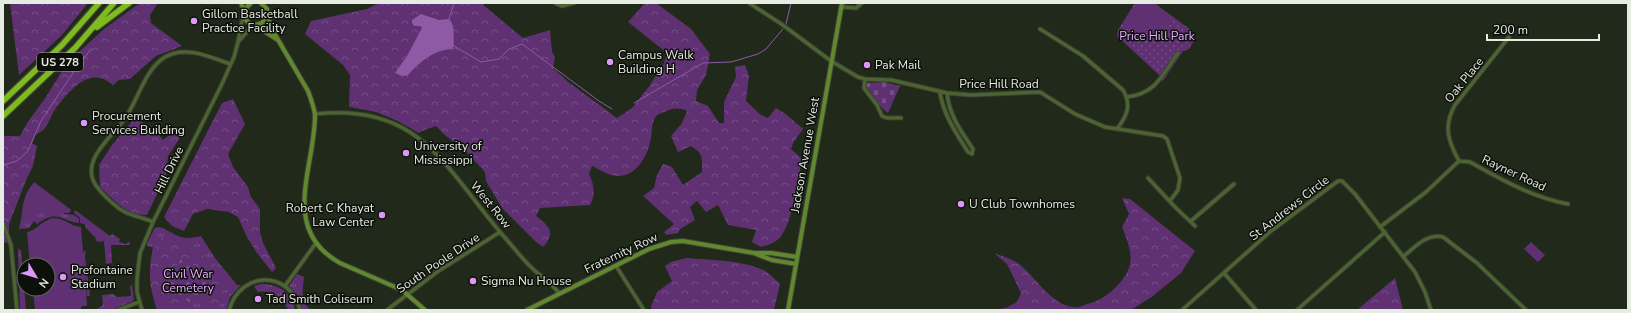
<svg xmlns="http://www.w3.org/2000/svg" width="1631" height="313" viewBox="0 0 1631 313" font-family="'Nunito Sans',sans-serif">
<style>
.grass{fill:url(#grass-tufts)}
.forest{fill:url(#forest-crowns)}
.cemetery{fill:url(#cemetery-stones)}
.park{fill:url(#park-dots)}
.garden{fill:#5f3173}
.water{fill:#8e5aa5}
.lines{fill:none;stroke-linecap:round;stroke-linejoin:round}
.stream{stroke:#8e5aa5;stroke-width:1}
.street-casing{stroke:#3d4436;stroke-width:5}
.secondary-casing{stroke:#3d4436;stroke-width:6}
.highway-casing{stroke:#3d4436;stroke-width:8}
.street{stroke:#4c6530;stroke-width:3}
.secondary{stroke:#61882e;stroke-width:4}
.highway{stroke:#7fbb1d;stroke-width:5.5}
.poi-dot{fill:#d99af7;stroke:#0d100a;stroke-width:1.5}
.labels{text-anchor:middle;stroke-width:3;stroke-linejoin:round;paint-order:stroke}
.shield{fill:#0d100a;stroke:#a6aaa1;stroke-width:1}
.shield-label{font-size:11px;font-weight:bold;fill:#e7ece2}
.poi-label{font-size:12px;fill:#e7ece2;stroke:#0d100a;text-anchor:start}
.park-label{font-size:12px;fill:#e5aeff;stroke:#0d100a}
.street-label{font-size:12px;fill:#e7ece2;stroke:#0d100a}
</style>
<defs>
<pattern id="grass-tufts" width="24" height="20" patternUnits="userSpaceOnUse"><rect width="24" height="20" fill="#5f3173"/><path d="M3 7l-1-3M5 7V3M7 7l1-3M15 17l-1-3M17 17v-4M19 17l1-3" fill="none" stroke="#764f87"/></pattern>
<pattern id="forest-crowns" width="20" height="18" patternUnits="userSpaceOnUse"><rect width="20" height="18" fill="#5f3173"/><path d="M2 6a3 3 0 1 1 6 0M12 15a3 3 0 1 1 6 0" fill="none" stroke="#764f87"/></pattern>
<pattern id="cemetery-stones" width="16" height="16" patternUnits="userSpaceOnUse"><rect width="16" height="16" fill="#5f3173"/><path d="M2 7V4a2 2 0 0 1 4 0v3zM10 15v-3a2 2 0 0 1 4 0v3z" fill="#764f87"/></pattern>
<pattern id="park-dots" width="8" height="8" patternUnits="userSpaceOnUse"><rect width="8" height="8" fill="#5f3173"/><path d="M2 2h.1M6 6h.1" fill="none" stroke="#764f87" stroke-width="1.8" stroke-linecap="round"/></pattern>
</defs>
<rect width="100%" height="100%" fill="#21291a"/>
<path class="grass" d="M75 210 110 236 112 234 120 239 119 242 126 244 129 241 130 245H111L112 263 106 264 104 241 97 242 95 237 85 227V224L80 223V218L74 213Z
M22 213H64V214L74 215 79 219V223C61 221 58 209 37 224L34 221 29 228 19 229Z
M157 227C164 227 171 233 178 236 185 239 193 238 201 236L215 258 237 285H241L230 297 226 310H157C149 286 148 272 153 247L147 246V244L154 229Z
M18 249 21 250 26 310H20Z
M297 274 304 277C303 291 299 301 311 310H302L299 299 289 286Z
M261 284C278 284 292 292 295 310L288 309C282 298 271 289 258 292L254 286Z
M132 285 134 299 133 301 112 310H95L103 305 102 295 113 294 117 297 131 296 130 286Z"/>
<path class="forest" d="M10 3H88L62 35 19 75Z
M140 3H158L150 15 151 23 182 46 156 56 130 79 119 80 113 85C109 82 104 78 99 78 82 74 63 98 54 111 47 123 49 128 35 135L32 143 37 146 33 166 27 178 9 224V243L3 242V136H20L27 123 46 97 67 63 104 29Z
M379 3H481L523 38 550 30 552 52 555 57 553 68 567 81 617 118 632 108 648 88 664 63 667 53 628 22 645 3H656L691 29 710 54 706 75 697 90 696 101 708 106 719 123H724V102L736 77 735 67 745 65 749 76 746 101 761 115 768 118 776 108 787 115 803 129 793 143 791 149 802 159C798 178 792 231 776 241 772 244 766 245 761 247L752 242 756 230 728 225 718 205 706 212 697 201 690 207 695 220 680 229 678 233 666 235 664 232 674 224 643 196 654 188 657 175 663 164 672 167 683 185 702 172C702 158 704 154 691 146L678 152 671 136 682 123 687 111C681 108 675 108 669 110 665 112 660 113 657 115 650 123 653 133 650 142 647 157 636 176 618 176 610 176 600 170 592 166L589 174C594 184 596 195 590 205L540 208 536 216C550 227 556 232 543 247L536 242 502 208 486 181 485 172 464 149 446 136 436 126 422 131 419 133 398 121 376 112 349 107 350 75 343 65 305 34 311 21 367 9Z
M233 99 245 124 228 154 233 167 248 187 251 197 260 209V232L263 243 276 268 272 272 257 253 247 237 238 217 229 212 207 209 193 214 184 231 172 226 164 217 222 103Z
M135 118 154 129 163 140 175 131 181 136 168 156 166 175 147 215 132 214 119 205 100 187 99 165 112 145Z
M1122 198 1130 199 1195 251 1181 273 1153 296 1131 310H988L1006 308 1017 302 1021 293 1007 264 994 253C1002 256 1012 259 1019 264 1035 276 1050 304 1073 307 1077 308 1083 306 1087 304 1098 302 1111 293 1118 285 1137 265 1131 250 1122 227L1129 214Z
M158 237 193 248 215 264 222 280 230 288 217 310 200 295 212 279 164 283 193 305 185 310H166C162 305 156 300 154 294 149 279 154 252 158 237Z
M686 258C710 260 742 260 763 270 769 272 775 280 780 284L774 310H652L651 307 657 292 672 281 665 266 671 262Z
M1395 278 1403 310H1357Z"/>
<path class="cemetery" d="M884 82 900 86 888 113C877 105 874 95 865 86L866 83Z
M183 257 212 279 193 305 164 283Z"/>
<path class="park" d="M1135 3H1154L1191 30 1195 39 1189 49 1183 51 1163 81 1158 74 1117 36 1118 30Z"/>
<path class="garden" d="M1137 3H1152L1172 16C1157 35 1144 36 1123 25Z
M34 182 70 209 71 211 69 213H22C23 201 26 191 34 182Z
M53 218C66 218 71 227 81 227L83 252 86 250 85 256 90 296H87L84 255 87 306H82L80 310H35L33 289H48V265H30L27 232C36 231 42 220 53 218Z
M1531 242 1545 255 1538 262 1524 249Z"/>
<path class="water" d="M421 14 439 20 449 19C456 26 453 37 454 46L452 49C434 50 420 61 408 75L402 76 395 73 407 56 422 28 420 26H414L412 23V20Z"/>
<g class="lines">
<path class="stream" d="M449 19 454 3
M786 24 791 3
M454 46 481 62 499 59 509 49 522 44 599 101 612 109
M634 103 703 63 731 62 758 54 766 49 783 29
M3 165 17 161 28 151 41 121 75 70 91 49"/>
<defs>
<path id="street" d="M555 3 562 6 574 3
M749 3 780 23 831 61 858 77 865 79 891 80 947 93 971 95 1040 92 1075 114 1105 127 1163 136 1167 139 1180 178 1178 190 1170 201
M841 7 856 8 862 3
M1040 29 1083 56 1123 90C1132 105 1127 116 1117 129
M238 42 252 26
M865 79 864 88 877 105 882 116C888 120 894 117 901 118
M940 93C944 116 956 133 968 152L972 154
M947 93C949 115 961 131 973 149L972 154
M1127 97C1157 93 1162 75 1178 53
M315 114C418 103 442 163 500 232 511 244 521 258 533 269 542 277 552 284 559 293
M1459 161C1448 141 1443 126 1455 105L1509 37
M1148 178 1176 208 1195 226
M1191 221 1234 184
M153 222C145 218 136 217 127 213 117 209 97 190 93 180 90 172 91 166 94 159 100 145 114 133 124 120 138 101 144 70 165 57 185 45 210 57 230 64
M3 223 11 245 17 310
M1380 227 1426 192 1459 161 1470 162C1500 179 1534 198 1568 204
M1404 256C1415 247 1427 233 1443 237L1477 263 1526 310
M616 266 644 310
M1224 273 1256 310
M285 286 316 243
M118 310 139 302
M142 310 137 292V279L140 253 153 222 221 86 234 57 238 42 243 16
M229 310C240 271 290 269 300 310
M387 310 437 272 500 232
M1182 310 1271 231 1338 181H1342L1355 194 1415 272 1425 292 1431 310
M1297 310 1385 232"/>
<path id="secondary" d="M241 3 244 10V18L252 26 262 23 267 15
M261 3 267 9 270 26 308 91C311 99 314 107 315 115 315 168 279 229 340 263L402 290 425 310
M244 10 251 3
M256 26 278 40
M756 254 772 260 796 264
M527 310 649 249 671 242 683 241 754 253H771L797 257
M788 310 842 3"/>
<path id="highway" d="M97 27 129 3
M3 101 62 45 99 3
M3 116 75 48 114 3"/>
</defs>
<use href="#street" class="street-casing"/>
<use href="#secondary" class="secondary-casing"/>
<use href="#highway" class="highway-casing"/>
<use href="#street" class="street"/>
<use href="#secondary" class="secondary"/>
<use href="#highway" class="highway"/>
</g>
<g class="poi-dot">
<circle cx="194" cy="21" r="4"/>
<circle cx="610" cy="62" r="4"/>
<circle cx="867" cy="65" r="4"/>
<circle cx="84" cy="123" r="4"/>
<circle cx="406" cy="153" r="4"/>
<circle cx="961" cy="204" r="4"/>
<circle cx="382" cy="215" r="4"/>
<circle cx="63" cy="277" r="4"/>
<circle cx="473" cy="281" r="4"/>
<circle cx="258" cy="299" r="4"/>
</g>
<g class="labels">
<rect class="shield" x="37" y="53" width="46" height="18" rx="3"/>
<g class="shield-label">
<text x="60" y="66">US 278</text>
</g>
<g class="poi-label">
<text x="202" y="18">Gillom Basketball<tspan x="202" dy="14">Practice Facility</tspan></text>
<text x="618" y="59">Campus Walk<tspan x="618" dy="14">Building H</tspan></text>
<text x="875" y="69">Pak Mail</text>
<text x="92" y="120">Procurement<tspan x="92" dy="14">Services Building</tspan></text>
<text x="414" y="150">University of<tspan x="414" dy="14">Mississippi</tspan></text>
<text x="969" y="208">U Club Townhomes</text>
<text x="374" y="212" text-anchor="end">Robert C Khayat<tspan x="374" dy="14">Law Center</tspan></text>
<text x="71" y="274">Prefontaine<tspan x="71" dy="14">Stadium</tspan></text>
<text x="481" y="285">Sigma Nu House</text>
<text x="266" y="303">Tad Smith Coliseum</text>
</g>
<g class="park-label">
<text x="1157" y="40">Price Hill Park</text>
<text x="188" y="278">Civil War<tspan x="188" dy="14">Cemetery</tspan></text>
</g>
<g class="street-label">
<text transform="translate(1464 80) rotate(-51)" y="4">Oak Place</text>
<text x="999" y="88">Price Hill Road</text>
<text transform="translate(805 155) rotate(-80)" y="4">Jackson Avenue West</text>
<text transform="translate(169 170) rotate(-64)" y="4">Hill Drive</text>
<text transform="translate(1514 173) rotate(25)" y="4">Rayner Road</text>
<text transform="translate(491 205) rotate(51)" y="4">West Row</text>
<text transform="translate(1289 208) rotate(-38)" y="4">St Andrews Circle</text>
<text transform="translate(621 253) rotate(-25)" y="4">Fraternity Row</text>
<text transform="translate(438 263) rotate(-34)" y="4">South Poole Drive</text>
</g>
</g>
<rect width="1631" height="313" fill="none" stroke="#e7ece2" stroke-width="8"/>
<g transform="translate(36 277) rotate(128)"><circle r="19" fill="#0d100a" stroke="#646860"/>
<path d="M0-3L7 15L0 10L-7 15Z" fill="#d99af7"/>
<text y="-6" font-size="11" font-weight="bold" text-anchor="middle" fill="#e7ece2">N</text>
</g>
<path d="M1487 34v6h112v-6" fill="none" stroke="#e7ece2" stroke-width="2"/>
<text x="1493" y="34" font-size="12" fill="#e7ece2" stroke="#0d100a" stroke-width="3" paint-order="stroke">200 m</text>
</svg>
